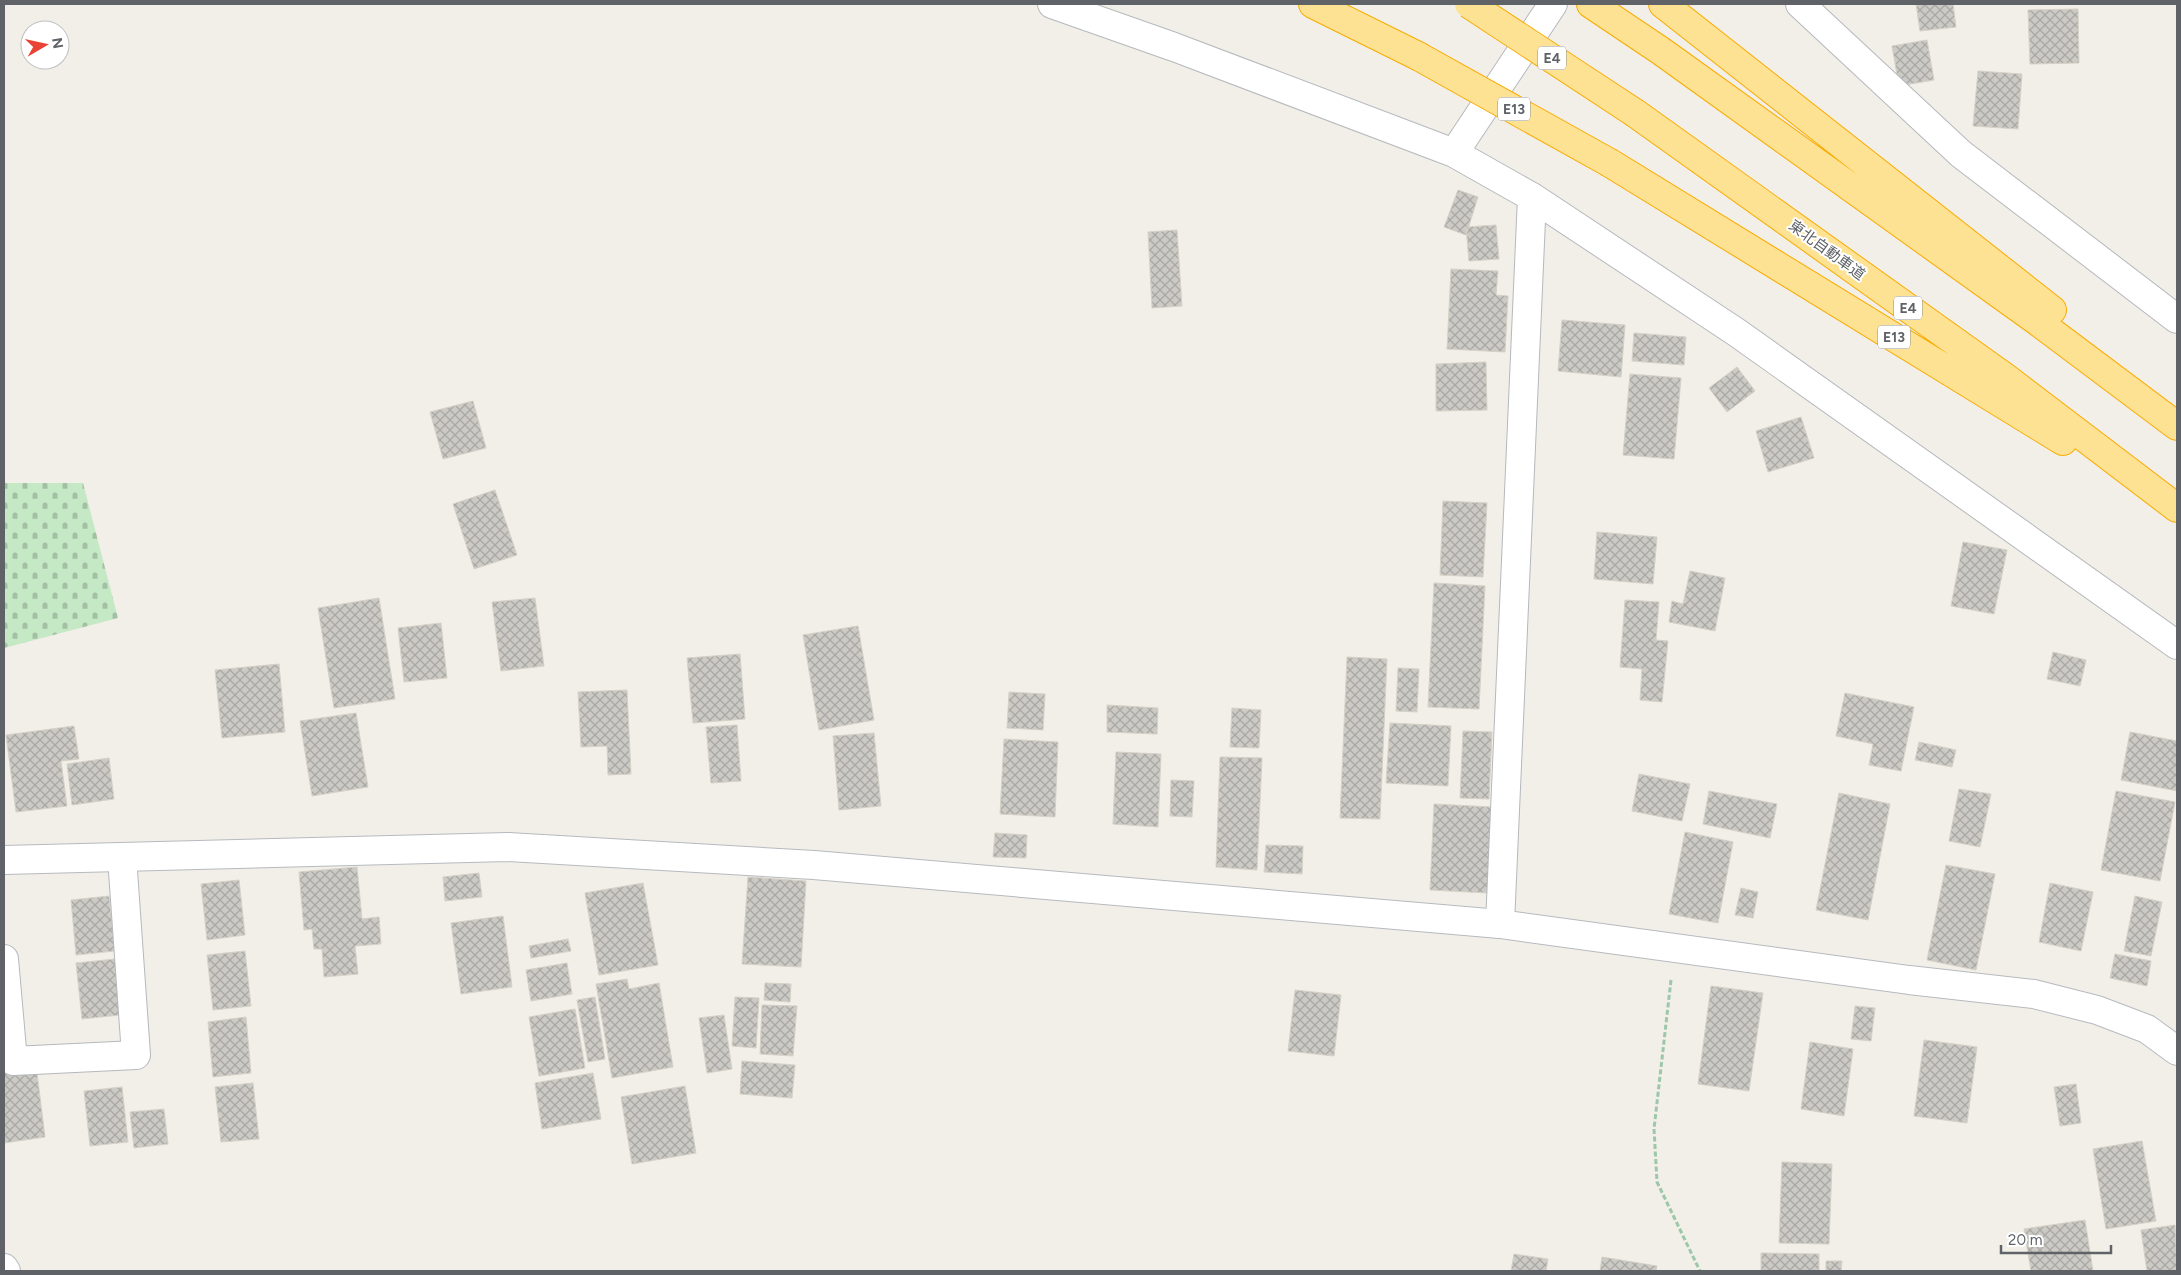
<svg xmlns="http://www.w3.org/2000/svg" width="2181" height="1275" viewBox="0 0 2181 1275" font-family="Figtree,'Noto Sans JP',sans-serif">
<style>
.cemetery{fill:url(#cemetery-stones)}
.building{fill:url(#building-cross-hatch);stroke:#d6d1c6}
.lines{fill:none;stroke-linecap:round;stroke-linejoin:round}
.street-casing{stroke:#b5b8bc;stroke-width:30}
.secondary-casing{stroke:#b6babf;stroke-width:30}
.highway-casing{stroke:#f9ab00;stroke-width:30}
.path{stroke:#9cc7a9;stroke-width:3;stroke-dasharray:5 2.5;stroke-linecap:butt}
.street{stroke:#fff;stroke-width:28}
.secondary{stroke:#fff;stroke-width:28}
.highway{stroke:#fde293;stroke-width:28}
.highway-bridge-casing{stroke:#f9ab00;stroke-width:30;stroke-linecap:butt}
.highway-bridge{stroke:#fde293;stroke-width:28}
.labels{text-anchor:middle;stroke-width:4;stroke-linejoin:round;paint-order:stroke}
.shield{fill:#fff;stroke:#8f9295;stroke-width:1}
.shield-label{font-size:14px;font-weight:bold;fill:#5f6368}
.street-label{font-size:15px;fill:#5f6368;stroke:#fff}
</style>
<defs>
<pattern id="cemetery-stones" width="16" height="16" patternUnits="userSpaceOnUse" patternTransform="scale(1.25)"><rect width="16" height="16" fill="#c5e8c5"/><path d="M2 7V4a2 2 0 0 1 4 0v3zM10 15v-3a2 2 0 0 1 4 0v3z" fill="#a3c0a4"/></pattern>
<pattern id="building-cross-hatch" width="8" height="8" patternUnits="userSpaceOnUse" patternTransform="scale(1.25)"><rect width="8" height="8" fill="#cccac5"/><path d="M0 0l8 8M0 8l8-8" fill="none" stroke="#a9a8a4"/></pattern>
</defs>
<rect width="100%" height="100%" fill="#f1efe8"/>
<path class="cemetery" d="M4 483H83L118 618 4 648Z"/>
<path class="building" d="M1916 4H1953L1956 27 1920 31Z
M2078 9 2079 63 2030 64 2028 10Z
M1927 40 1934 80 1899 86 1892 46Z
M1978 71 2022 74 2018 129 1973 126Z
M1458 190 1478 197 1466 235 1444 227Z
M1496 225 1499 259 1469 261 1466 227Z
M1177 230 1182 306 1152 308 1148 232Z
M1451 269 1498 271 1496 295 1508 296 1505 352 1447 349Z
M1562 320 1625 325 1621 377 1558 371Z
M1634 333 1686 337 1684 365 1632 361Z
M1486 362 1487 410 1436 411V364Z
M1737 367 1755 391 1727 412 1709 388Z
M1630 374 1681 378 1674 459 1623 455Z
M473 401 486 448 443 459 430 412Z
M1801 417 1814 458 1768 472 1756 431Z
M495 490 517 555 474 569 453 504Z
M1443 501 1487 503 1483 577 1440 575Z
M1597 532 1657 537 1653 584 1594 579Z
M1963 542 2007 550 1994 614 1951 606Z
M1690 571 1725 578 1715 631 1669 622 1672 601 1683 604Z
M1434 583 1485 586 1479 709 1428 707Z
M379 598 395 699 334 708 318 608Z
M535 598 544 666 501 671 492 602Z
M1625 600 1659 602 1656 640 1668 641 1662 702 1640 700 1642 669 1620 667Z
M441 623 447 678 404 682 398 628Z
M858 626 874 720 819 730 803 635Z
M2053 652 2086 660 2080 686 2047 679Z
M740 654 745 719 693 723 687 658Z
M1347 657 1387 659 1380 819 1340 818Z
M279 664 285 732 222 738 215 670Z
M1398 668 1419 669 1417 712 1396 711Z
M627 690 631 774 608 775 607 746 581 747 578 692Z
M1009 692 1045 694 1043 730 1007 728Z
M1845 693 1914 707 1901 771 1869 765 1873 744 1836 736Z
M1107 705 1158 708 1157 734 1107 732Z
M1232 708 1261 710 1259 748 1230 747Z
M356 713 368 787 312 796 300 721Z
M1390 723 1451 726 1448 786 1386 783Z
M737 725 741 781 711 783 706 727Z
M74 726 79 759 61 761 67 806 16 812 6 735Z
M1463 731 1492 732 1489 799 1460 798Z
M2130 732 2177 741V791L2121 780Z
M874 733 881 806 839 810 833 736Z
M1004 739 1058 742 1055 817 1000 814Z
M1919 742 1956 750 1952 767 1915 760Z
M1116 752 1161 754 1158 827 1113 824Z
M1220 757 1262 758 1257 870 1216 867Z
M109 758 114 799 72 805 67 764Z
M1639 774 1690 784 1682 821 1632 811Z
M1171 780 1194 781 1192 817 1170 816Z
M1959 789 1991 794 1980 847 1949 841Z
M1709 791 1777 804 1770 838 1703 824Z
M2116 791 2175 802 2160 881 2101 870Z
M1839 793 1890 804 1868 920 1816 910Z
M1434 804 1492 807 1488 893 1430 890Z
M1685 832 1733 842 1718 923 1669 914Z
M995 833 1027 835 1026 858 993 857Z
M1266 845 1303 846 1302 874 1264 872Z
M1946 865 1995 874 1976 970 1927 960Z
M357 867 362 919 379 917 381 944 355 946 358 974 324 977 322 949H314L312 929 304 930 299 872Z
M479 873 482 897 445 901 443 877Z
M748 877 806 881 801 967 742 964Z
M239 880 245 935 207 940 201 884Z
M643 883 658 965 599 975 585 893Z
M2050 883 2093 892 2081 951 2039 942Z
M1741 888 1758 892 1753 918 1735 915Z
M109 896 115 951 76 955 71 900Z
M2135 896 2162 902 2151 956 2124 951Z
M503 916 512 987 461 994 451 923Z
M568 939 571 951 531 958 529 946Z
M245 951 251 1006 213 1010 207 955Z
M2115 954 2151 961 2147 986 2110 978Z
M115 959 120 1015 82 1019 76 963Z
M567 963 572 994 531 1001 526 970Z
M627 979 629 989 659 983 673 1067 612 1078 596 984Z
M765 983 791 984 790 1002 764 1000Z
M1711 986 1763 993 1749 1091 1698 1084Z
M1295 990 1341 995 1334 1056 1288 1051Z
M595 997 605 1059 588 1062 577 1000Z
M735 997 759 998 756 1048 732 1046Z
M762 1005 797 1006 793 1056 760 1054Z
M1855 1006 1875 1008 1871 1041 1851 1039Z
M575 1009 585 1068 539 1076 529 1017Z
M724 1015 732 1069 707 1073 699 1018Z
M246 1017 251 1073 213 1077 208 1022Z
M1924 1040 1977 1047 1967 1123 1914 1116Z
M1810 1042 1853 1049 1844 1116 1801 1109Z
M742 1061 795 1065 792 1098 740 1094Z
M36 1065 45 1137 4 1143V1069Z
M593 1073 601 1119 542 1129 535 1083Z
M253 1083 259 1139 221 1142 215 1087Z
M2076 1084 2081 1123 2060 1126 2054 1087Z
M685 1086 696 1153 632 1164 621 1097Z
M122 1087 128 1142 90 1146 84 1091Z
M164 1109 168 1144 134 1148 130 1112Z
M2142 1141 2156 1221 2106 1229 2093 1149Z
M1782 1162 1832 1164 1829 1244 1779 1243Z
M2085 1220 2093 1271H2031L2024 1229Z
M2175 1225 2177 1271H2147L2141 1230Z
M1761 1253 1819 1254V1271H1761Z
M1514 1254 1548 1259 1546 1271H1511Z
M1602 1257 1657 1266 1656 1271H1600Z
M1826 1261H1842L1841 1271H1826Z"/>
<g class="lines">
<defs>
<path id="street" d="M1052 4 1174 47 1454 153 1532 197 1736 332 2177 645
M1800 4 1961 154 2177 319
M1454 153 1553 4
M1500 924 1532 197
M4 959 13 1061 136 1055 122 857"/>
<path id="secondary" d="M4 860 508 847 814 865 1500 924 1909 980 2034 994 2097 1010 2147 1029 2177 1051
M4 1268 6 1271"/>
<path id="highway" d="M1313 4 1418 56
M1591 4 1661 51 2037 321 2177 426
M1663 4 2052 310
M1635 113 2006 378 2177 508
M1610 163 2063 441"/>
</defs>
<use href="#street" class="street-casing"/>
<use href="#secondary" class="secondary-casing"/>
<use href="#highway" class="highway-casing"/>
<path class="path" d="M1671 980 1654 1129 1657 1182 1700 1271"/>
<use href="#street" class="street"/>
<use href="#secondary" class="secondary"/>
<use href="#highway" class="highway"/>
<defs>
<path id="highway-bridge" d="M1469 4 1635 113
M1418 56 1610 163"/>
</defs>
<use href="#highway-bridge" class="highway-bridge-casing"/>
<use href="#highway-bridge" class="highway-bridge"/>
</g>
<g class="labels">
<g class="shield">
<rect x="1538" y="46.5" width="28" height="23" rx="4"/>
<rect x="1498" y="97.5" width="32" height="23" rx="4"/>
<rect x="1894" y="296.5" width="28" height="23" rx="4"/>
<rect x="1878" y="325.5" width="32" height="23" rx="4"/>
</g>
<g class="shield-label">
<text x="1552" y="63">E4</text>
<text x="1514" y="114">E13</text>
<text x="1908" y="313">E4</text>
<text x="1894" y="342">E13</text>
</g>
<g class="street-label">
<text transform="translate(1827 250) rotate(36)" y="5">東北自動車道</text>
</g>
</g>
<rect width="2181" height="1275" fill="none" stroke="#5f6368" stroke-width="10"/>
<g transform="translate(45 45) rotate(81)"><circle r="24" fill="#ffffff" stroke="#bfc1c3"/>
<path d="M0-4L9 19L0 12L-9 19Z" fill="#ea4335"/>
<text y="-8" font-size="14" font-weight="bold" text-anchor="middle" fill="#5f6368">N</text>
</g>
<path d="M2001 1245v8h110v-8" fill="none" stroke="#5f6368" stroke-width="2.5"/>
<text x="2008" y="1245" font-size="15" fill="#5f6368" stroke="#ffffff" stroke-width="4" paint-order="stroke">20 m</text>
</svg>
